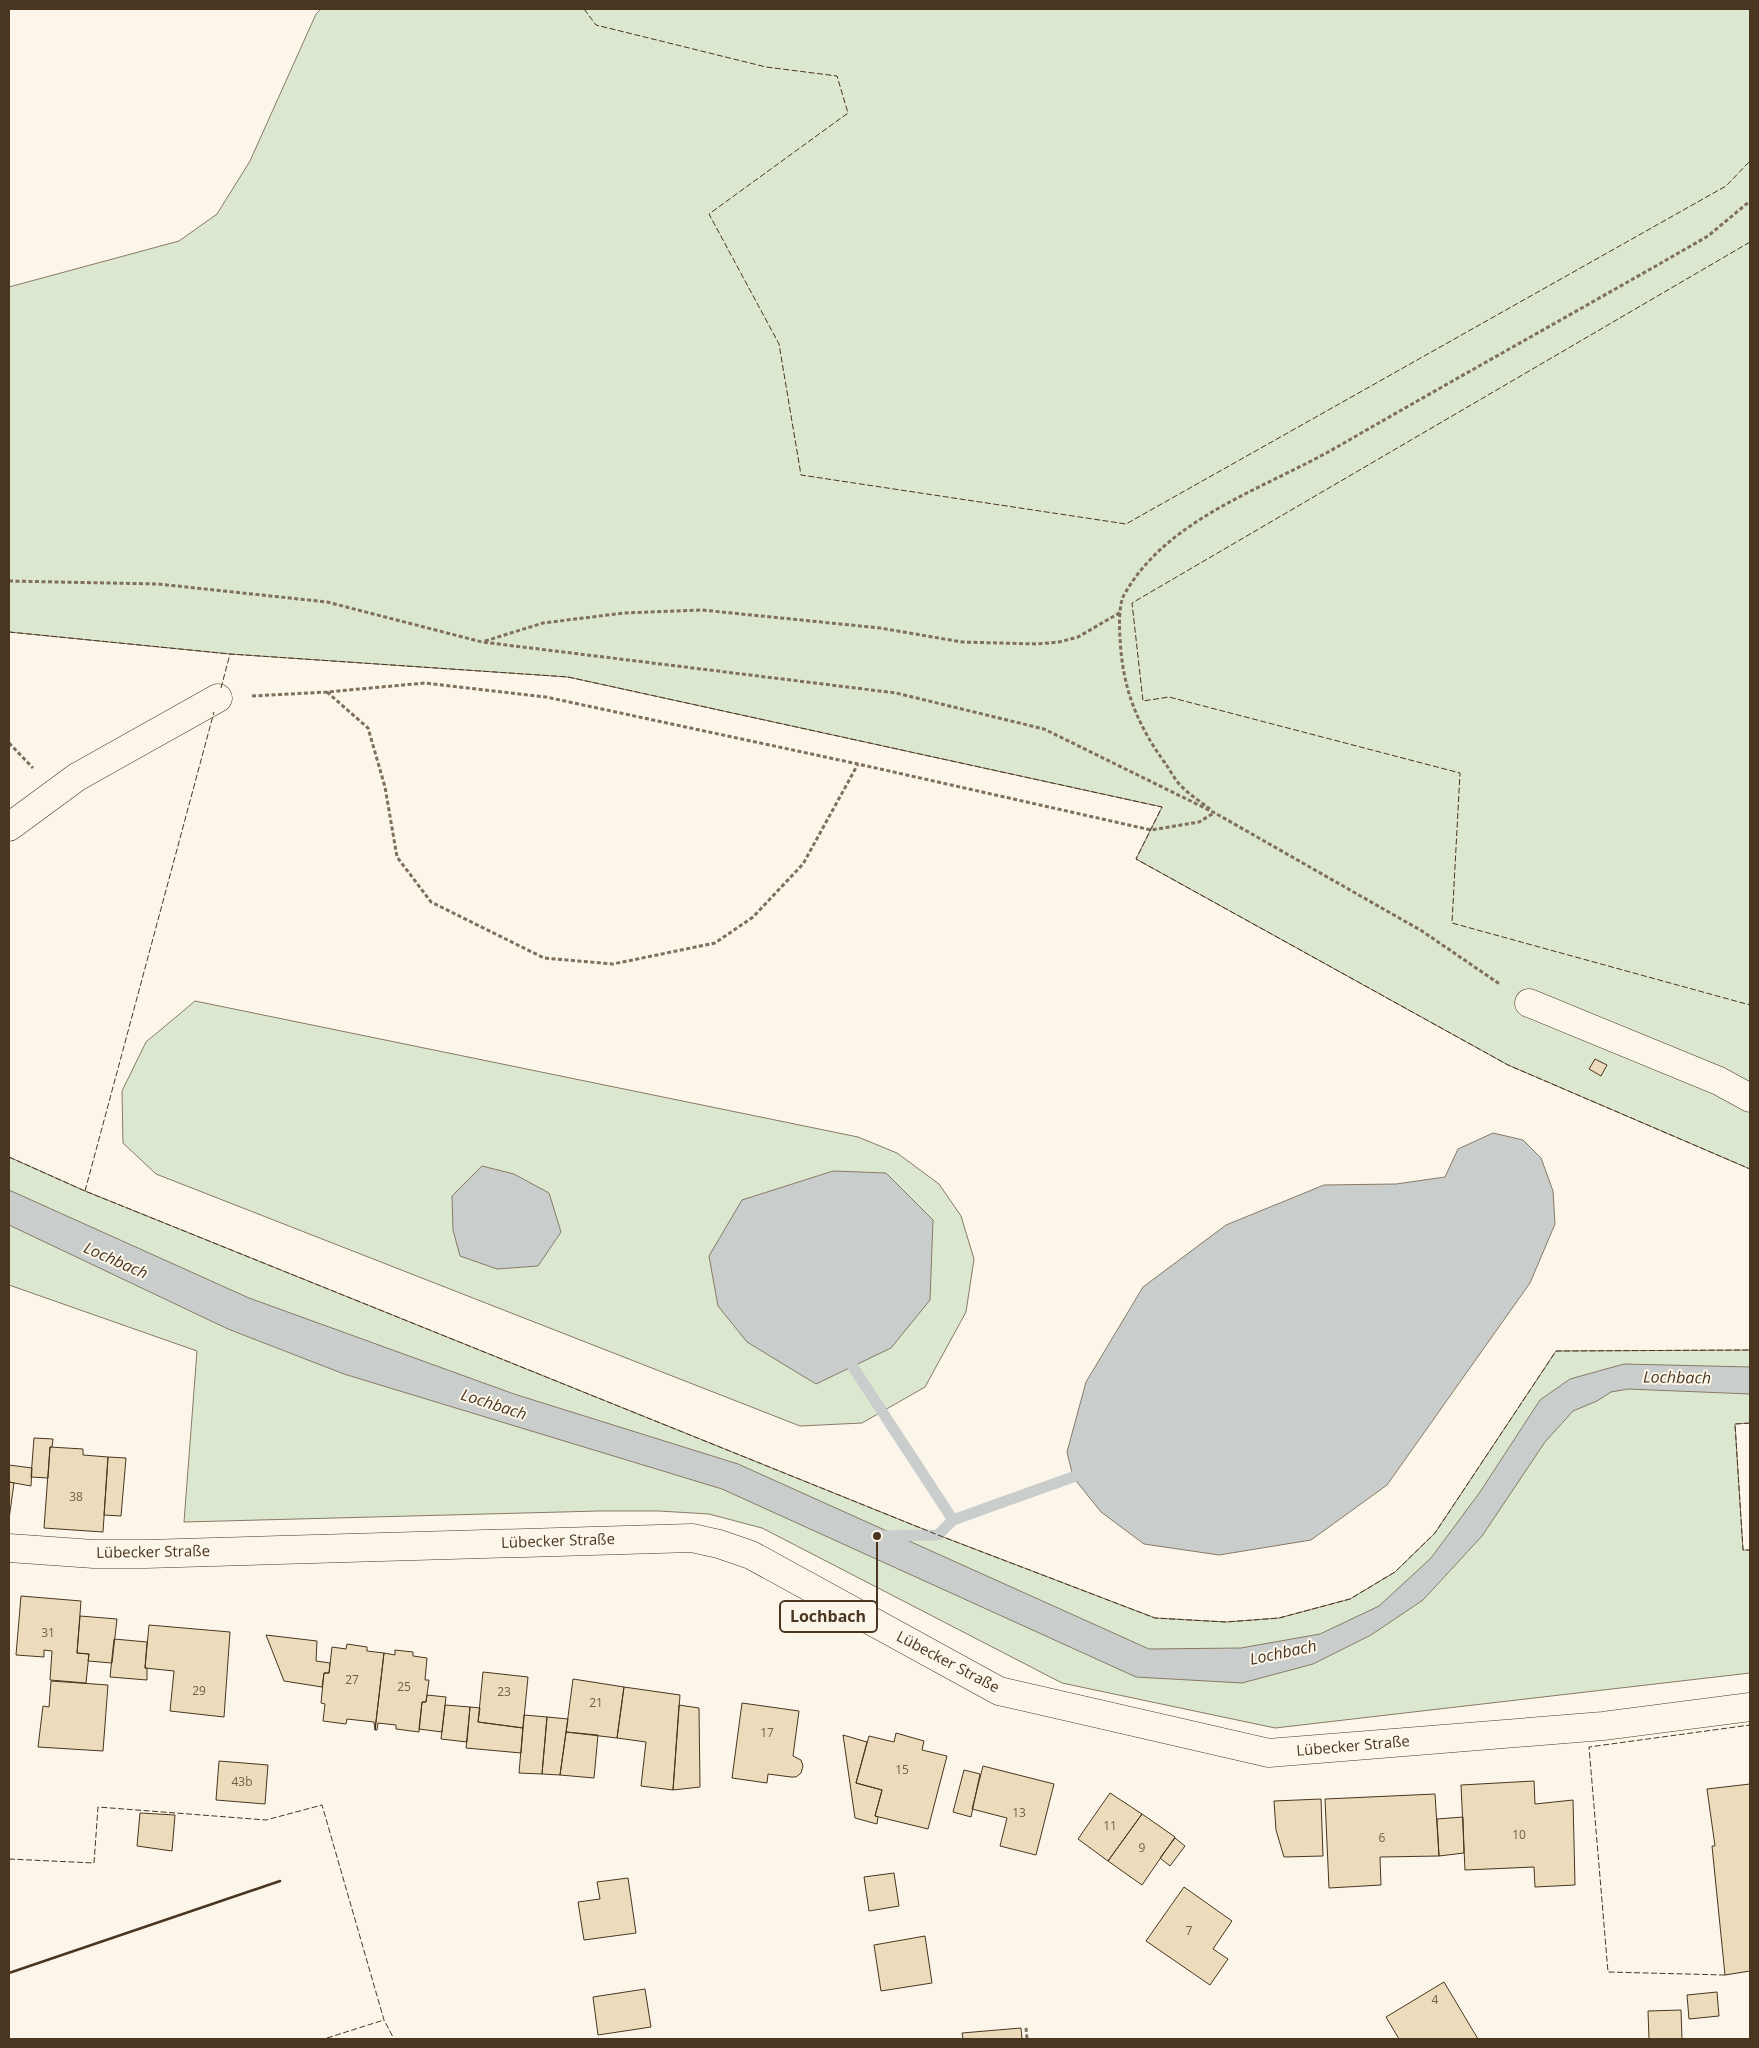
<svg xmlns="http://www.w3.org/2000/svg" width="1759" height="2048" viewBox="0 0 1759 2048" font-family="'Open Sans',sans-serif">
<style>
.green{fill:#dce7d0;stroke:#887966}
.water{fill:#c9cecd;stroke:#887966}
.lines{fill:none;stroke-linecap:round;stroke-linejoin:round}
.stream{stroke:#c9cecd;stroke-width:11}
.building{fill:#ecdcbc;stroke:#4a3520}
.minor-casing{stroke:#4a3520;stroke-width:29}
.path{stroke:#7f6f5c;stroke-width:3;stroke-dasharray:4 2.5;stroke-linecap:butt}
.minor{stroke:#fbf6e9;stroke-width:28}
.fence{stroke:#4a3520;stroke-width:1;stroke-dasharray:6 2.5;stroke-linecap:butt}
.wall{stroke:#4a3520;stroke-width:2.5}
.labels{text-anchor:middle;stroke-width:4;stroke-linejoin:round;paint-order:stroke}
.number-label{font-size:12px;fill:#725f47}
.street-label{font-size:15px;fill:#4a3520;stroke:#fbf6e9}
.water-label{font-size:16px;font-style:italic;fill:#4a3520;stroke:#fbf6e9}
.leader{fill:none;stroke:#4a3520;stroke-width:2}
.callout-dot{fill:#4a3520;stroke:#fbf6e9;stroke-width:2}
.callout{fill:#fbf6e9;stroke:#4a3520;stroke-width:2}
.callout-label{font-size:16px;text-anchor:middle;font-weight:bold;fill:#4a3520}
</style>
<rect width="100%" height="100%" fill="#fbf6e9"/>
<path class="green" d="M321 9H1750V1169L1508 1065 1136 859 1162 807 568 677 230 654 9 632V287L179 241 217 214 250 161 316 14Z
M195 1001 858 1137 897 1153 939 1184 961 1216 974 1259 966 1312 925 1387 862 1423 800 1426 156 1174 123 1143 122 1091 146 1042Z
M9 1157 85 1191 938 1535 1155 1618 1226 1622 1279 1618 1350 1599 1395 1572 1435 1533 1556 1351 1750 1350V1423L1735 1424 1743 1550H1750V1673L1275 1728 1062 1683 762 1528 709 1514 659 1511H599L184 1522 197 1351 9 1285Z"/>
<path class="water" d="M1493 1133 1523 1140 1541 1158 1553 1191 1555 1224 1530 1283 1387 1485 1311 1540 1219 1555 1144 1544 1101 1512 1073 1477 1067 1452 1086 1382 1143 1287 1226 1225 1324 1185 1396 1184 1445 1177 1458 1149Z
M482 1166 514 1174 549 1193 561 1232 538 1266 497 1269 460 1256 453 1230 452 1196Z
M833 1171 886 1173 933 1220 930 1300 891 1348 816 1384 747 1342 718 1306 709 1256 742 1200Z
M9 1190 249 1298 514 1394 738 1464 1149 1649 1241 1648 1320 1634 1379 1606 1431 1558 1480 1492 1540 1400 1570 1379 1624 1364 1750 1367V1394L1628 1389 1611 1392 1597 1401 1573 1411 1545 1442 1482 1536 1423 1600 1371 1635 1313 1664 1242 1683 1136 1677 722 1489 344 1374 228 1329 9 1225Z"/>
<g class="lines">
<path class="stream" d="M853 1367 953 1520
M883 1536 938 1535 953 1520 1073 1477"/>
</g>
<path class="building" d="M1595 1059 1607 1065 1601 1076 1589 1069Z
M34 1438 53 1439 52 1447H50L48 1478 31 1477Z
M50 1447 83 1449V1455L108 1457 103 1532 44 1528Z
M108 1457 126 1458 121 1516 104 1515Z
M9 1465 32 1468 31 1486 9 1482Z
M9 1482 14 1483 9 1519Z
M21 1596 81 1601 77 1653 89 1654 86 1683 50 1680 52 1651 44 1650V1657L16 1655Z
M80 1616 117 1619 112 1663 88 1661 89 1654 77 1653Z
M149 1625 230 1632 224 1717 170 1711 174 1671 145 1668Z
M266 1635 317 1641 316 1661 330 1663 329 1673H324L322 1687 284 1681Z
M114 1639 147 1642 145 1668H147V1680L110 1677Z
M347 1644 367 1647V1651L384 1653 375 1730 374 1722 347 1719 346 1724 323 1721 325 1704 321 1703 324 1673H329L332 1647 346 1649Z
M395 1650 413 1652V1656L427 1658 425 1680H429L427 1695 426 1702H422L419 1732 396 1729V1725L378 1723 377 1730H375L384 1653 395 1655Z
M483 1672 528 1677 523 1728 478 1722Z
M573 1679 624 1687 617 1738 566 1732Z
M51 1681 108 1685 103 1751 38 1747 43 1706 49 1707Z
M624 1687 680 1695 673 1790 641 1786 646 1742 617 1738Z
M427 1695 446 1697 442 1732 419 1729 422 1702H426Z
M742 1703 799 1711 793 1756 801 1760 803 1766 801 1773 796 1777H791L768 1774 767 1783 732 1778Z
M445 1705 470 1707 467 1742 441 1739Z
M679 1705 699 1708 700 1787 673 1790Z
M470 1707 480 1708 478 1722 523 1728 521 1753 466 1748Z
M524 1715 547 1717 542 1774 519 1773Z
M547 1717 568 1719 560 1775 542 1774Z
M566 1732 598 1735 594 1778 560 1775Z
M896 1733 924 1741 922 1750 947 1756 928 1829 875 1816 882 1790 856 1783 869 1736 894 1742Z
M843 1735 867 1742 856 1783 882 1790 875 1816 878 1817 877 1824 855 1818Z
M219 1761 268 1765 265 1804 216 1800Z
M983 1766 1054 1784 1036 1855 1000 1846 1007 1818 972 1809Z
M964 1770 980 1774 971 1817 953 1812Z
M1534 1781 1535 1804 1573 1800 1575 1885 1535 1887 1534 1867 1465 1870 1461 1785Z
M1750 1784V1971L1725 1975 1712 1846H1715L1707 1789Z
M1110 1793 1142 1814 1108 1861 1078 1839Z
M1435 1794 1439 1856 1380 1857 1381 1885 1329 1888 1325 1799Z
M1321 1799 1323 1856 1284 1857 1276 1830 1274 1801Z
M140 1813 175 1815 172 1851 137 1846Z
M1142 1814 1175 1837 1142 1885 1108 1861Z
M1463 1817 1464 1853 1439 1856 1437 1819Z
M1175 1838 1185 1846 1170 1866 1160 1858Z
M894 1873 899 1906 869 1911 864 1877Z
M628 1878 636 1933 584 1940 578 1902 600 1899 597 1882Z
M1184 1887 1232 1921 1213 1949 1228 1959 1210 1985 1146 1941Z
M925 1936 932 1983 881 1991 874 1945Z
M1444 1982 1478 2039H1399L1386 2017Z
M645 1989 651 2027 598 2035 593 1997Z
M1717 1992 1719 2016 1689 2019 1687 1995Z
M1681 2010 1682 2039H1649L1648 2011Z
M1021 2028 1022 2039H963L962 2033Z"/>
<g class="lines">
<defs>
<path id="minor" d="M9 827 77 777 218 698
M1529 1003 1719 1081 1750 1098
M9 1548 94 1554H146L692 1538 719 1544 751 1555 999 1691 1269 1753 1603 1726 1750 1707"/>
</defs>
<use href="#minor" class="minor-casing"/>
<path class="path" d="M9 581 158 584 327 602 482 642 896 693 1044 729 1215 813 1422 931 1501 985
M485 641 543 623 624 613 702 610 880 628 962 642 1037 644 1059 642 1078 637 1121 612
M327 692 368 728 385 787 397 857 431 902 544 958 613 964 715 943 753 917 803 864 858 764
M252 696 327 692 425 683 546 697 858 764 1151 830 1199 822 1214 813
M9 743 33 768
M1210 809C1201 802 1190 795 1181 786 1175 780 1170 770 1165 763 1136 723 1122 686 1120 637 1119 627 1119 603 1124 595 1167 518 1264 489 1337 447 1460 376 1585 307 1708 236L1750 201
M1026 2028 1027 2039"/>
<use href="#minor" class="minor"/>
<path class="fence" d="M584 9 596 25 766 67 837 76 848 113 709 214 779 344 801 475 1126 524 1726 186 1750 161
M1750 242 1132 603 1143 701 1169 697 1460 773 1452 923 1750 1005
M9 632 230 654 568 677 1162 807 1136 859 1508 1065 1750 1169
M221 688 230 654
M9 1157 85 1191 938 1535 1155 1618 1226 1622 1279 1618 1350 1599 1395 1572 1435 1533 1556 1351 1750 1350
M85 1191 214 712
M1750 1423 1735 1424 1743 1550H1750
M9 1859 94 1863 98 1807 266 1820 322 1805 384 2020 394 2039
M1725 1975 1608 1972 1589 1747 1750 1725
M327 2038 384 2020"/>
<path class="wall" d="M9 1973 280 1881"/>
</g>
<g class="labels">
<g class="number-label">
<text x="76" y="1501">38</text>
<text x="48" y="1637">31</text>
<text x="352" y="1684">27</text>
<text x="404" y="1691">25</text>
<text x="199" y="1695">29</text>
<text x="504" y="1696">23</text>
<text x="596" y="1707">21</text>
<text x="767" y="1737">17</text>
<text x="902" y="1774">15</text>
<text x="242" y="1786">43b</text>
<text x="1019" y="1817">13</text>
<text x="1110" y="1830">11</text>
<text x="1519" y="1839">10</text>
<text x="1382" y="1842">6</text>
<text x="1142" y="1852">9</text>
<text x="1189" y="1935">7</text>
<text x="1435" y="2004">4</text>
</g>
<g class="street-label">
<text transform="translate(558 1541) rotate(-2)" y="5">Lübecker Straße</text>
<text transform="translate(153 1552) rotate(-1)" y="5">Lübecker Straße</text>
<text transform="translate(948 1662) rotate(28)" y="5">Lübecker Straße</text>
<text transform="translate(1353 1746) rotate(-5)" y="5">Lübecker Straße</text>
</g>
<g class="water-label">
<text transform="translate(116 1260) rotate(24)" y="6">Lochbach</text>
<text transform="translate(1677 1377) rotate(1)" y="6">Lochbach</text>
<text transform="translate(494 1404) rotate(18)" y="6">Lochbach</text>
<text transform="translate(1283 1652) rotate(-12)" y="6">Lochbach</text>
</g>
</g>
<path class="leader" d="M877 1536L877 1617"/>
<circle class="callout-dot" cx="877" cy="1536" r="5"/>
<rect class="callout" x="780" y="1601" width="97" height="31" rx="5"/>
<g class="callout-label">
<text x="828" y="1622">Lochbach</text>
</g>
<rect width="1759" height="2048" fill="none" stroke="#4a3520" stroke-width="20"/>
</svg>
